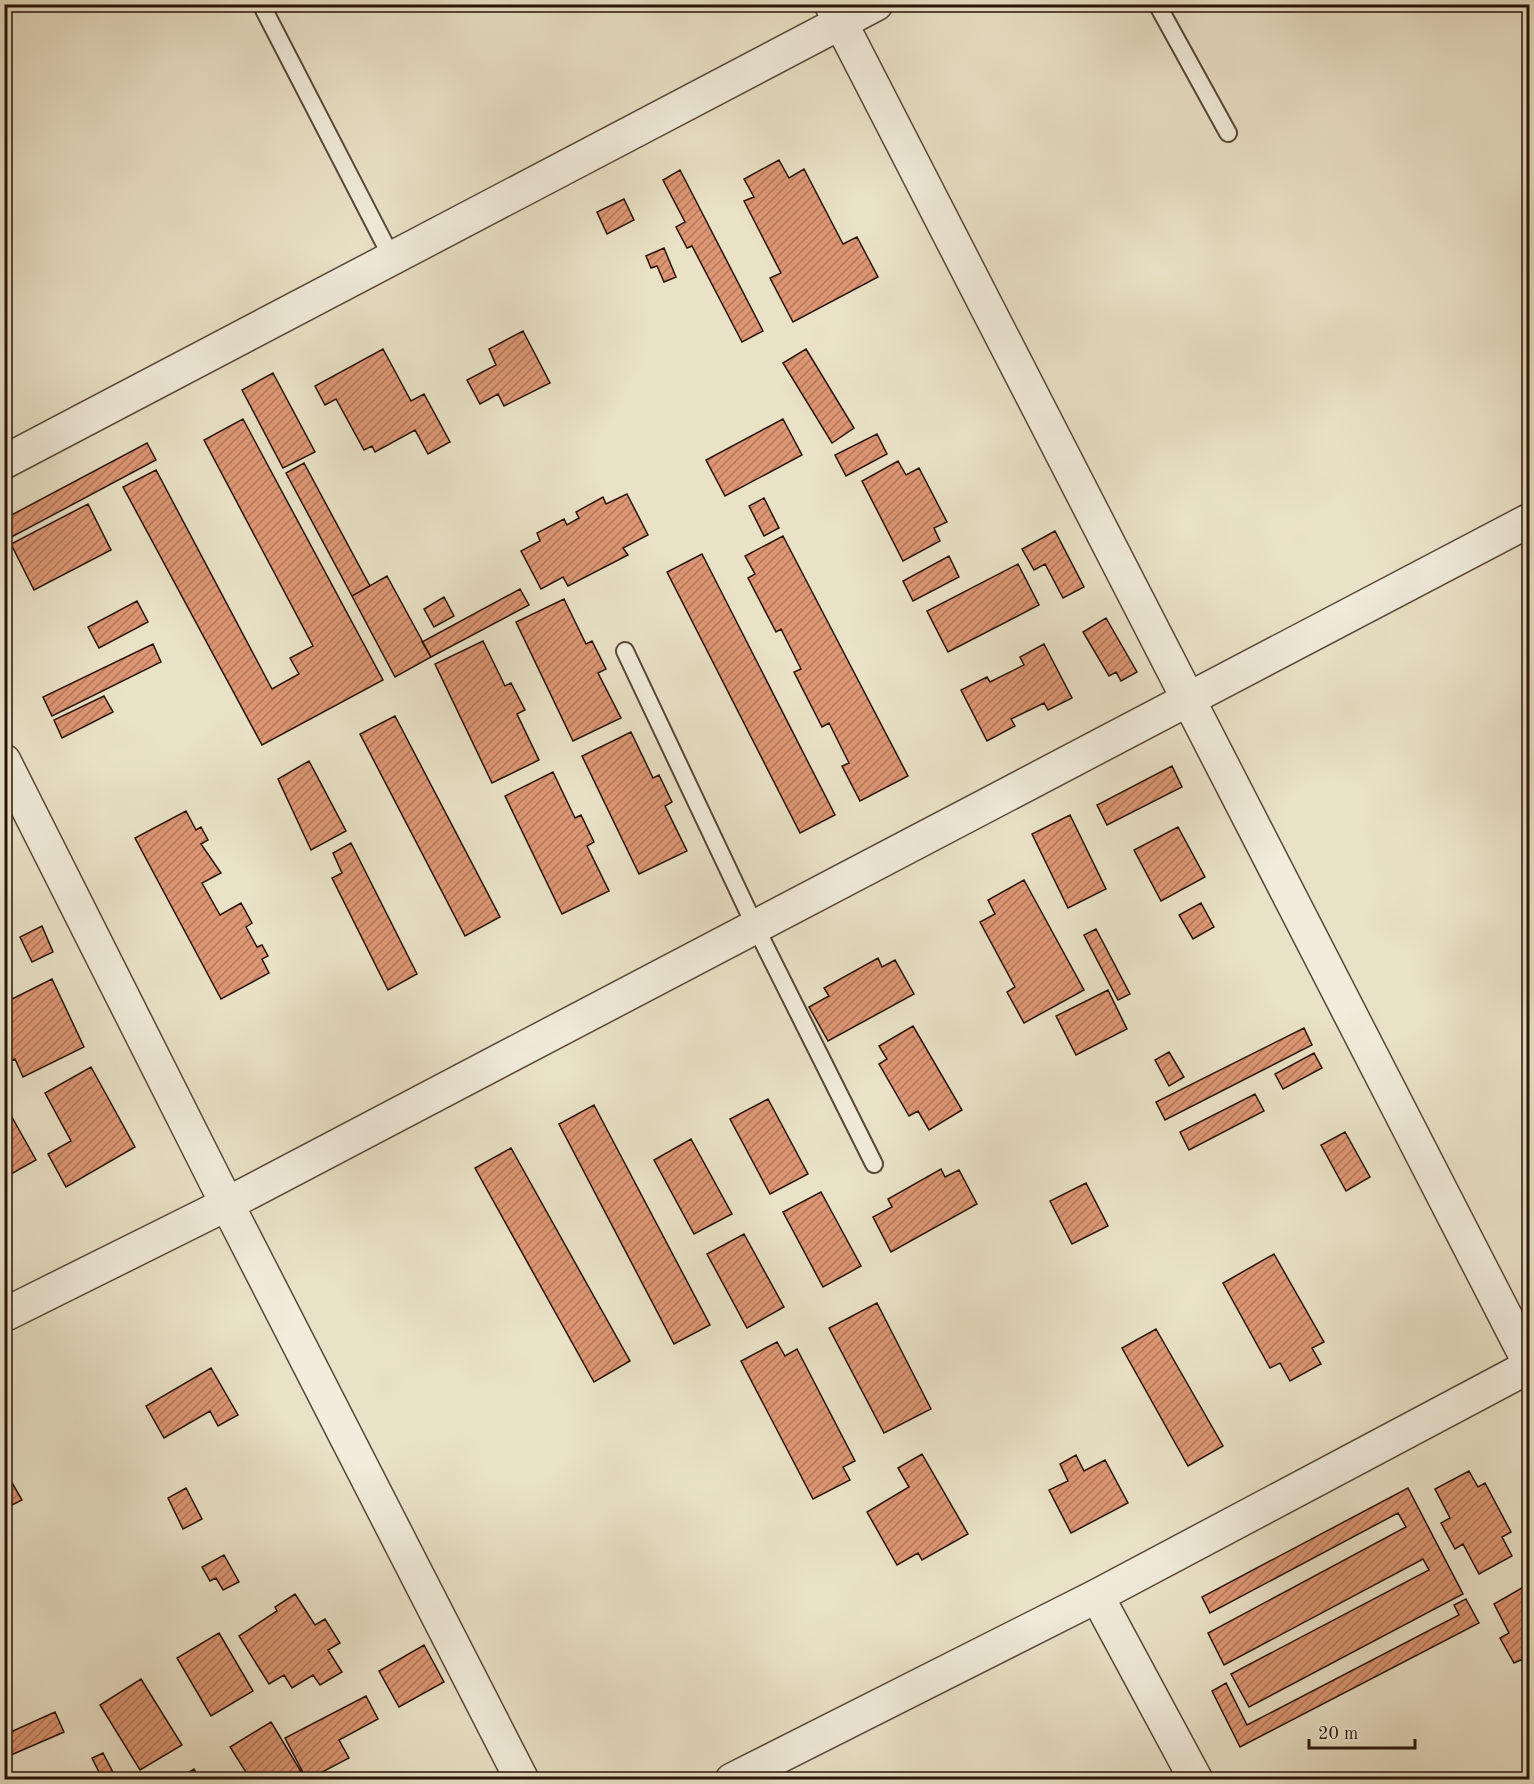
<svg xmlns="http://www.w3.org/2000/svg" width="1534" height="1784" viewBox="0 0 1534 1784" font-family="'Old Standard TT',serif">
<style>
.building{fill:url(#building-hatch);stroke:#281308;stroke-width:1.5}
.lines{fill:none;stroke-linecap:round;stroke-linejoin:round}
.service-casing{stroke:#584738;stroke-width:20}
.minor-casing{stroke:#584738;stroke-width:36}
.service{stroke:#f1ecdb;stroke-width:16}
.minor{stroke:#f1ecdb;stroke-width:33}
</style>
<defs>
<pattern id="building-hatch" width="6" height="6" patternUnits="userSpaceOnUse" patternTransform="scale(1.5)"><rect width="6" height="6" fill="#dd9674"/><path d="M-1 1l2-2M0 6l6-6M5 7l2-2" fill="none" stroke="#b3795d"/></pattern>
</defs>
<rect width="100%" height="100%" fill="#eae2c7"/>
<filter id="stains"><feTurbulence type="fractalNoise" baseFrequency=".00333" numOctaves="4"/><feColorMatrix values="0 0 0 0 .2 0 0 0 0 .09 0 0 0 0 .02 0 0 0 .5 -.17"/></filter>
<radialGradient id="worn" r=".72"><stop offset=".6" stop-color="#630" stop-opacity="0"/><stop offset="1" stop-color="#630" stop-opacity=".3"/></radialGradient>
<path class="building" d="M779 160 789 178 804 169 843 244 857 237 878 277 793 322 770 278 781 273 744 201 754 197 744 179Z
M680 170 763 331 742 342 692 246 687 248 676 227 685 222 663 180Z
M624 199 634 220 607 234 597 212Z
M664 248 676 277 664 282 657 266 651 268 646 256Z
M523 331 550 383 504 406 498 394 480 404 467 380 496 365 489 349Z
M383 349 411 401 424 394 450 442 428 454 415 430 375 452 372 446 364 450 336 399 325 405 315 386Z
M806 349 854 428 832 443 783 363Z
M273 373 315 452 283 468 242 390Z
M243 419 383 680 262 745 123 487 156 470 272 689 299 674 290 658 313 646 204 440Z
M783 419 802 455 725 496 706 460Z
M877 434 887 454 846 476 835 455Z
M147 443 156 460 4 541V519Z
M898 461 906 475 919 468 947 522 934 528 940 541 903 561 862 481Z
M304 463 370 586 352 596 286 473Z
M627 494 648 535 623 548 628 555 568 586 563 577 541 589 521 551 540 541 537 533 564 519 567 525 579 518 576 512 603 497 606 504Z
M764 498 779 528 764 536 749 506Z
M88 504 111 550 34 590 11 544Z
M1055 531 1084 587 1063 598 1045 564 1034 570 1022 549Z
M783 536 908 776 860 801 842 766 849 763 829 723 822 727 794 672 801 669 781 629 776 632 748 578 755 574 745 556Z
M702 554 835 815 800 833 667 572Z
M949 556 959 577 913 601 903 581Z
M1018 564 1039 605 948 652 927 611Z
M387 576 431 657 395 677 352 596Z
M520 589 529 605 431 657 422 642Z
M444 597 454 616 434 627 424 609Z
M564 599 586 644 592 641 606 669 598 673 621 718 573 741 516 622Z
M137 601 148 622 99 648 88 627Z
M1106 618 1137 672 1121 681 1116 672 1109 676 1083 632Z
M483 641 505 686 511 683 525 710 517 714 539 760 492 783 435 664Z
M153 644 161 662 52 716 43 697Z
M1044 644 1072 698 1048 710 1044 703 1011 719 1015 726 987 741 961 690 987 677 990 682 1024 665 1020 657Z
M104 696 113 712 62 738 54 720Z
M395 716 500 917 465 936 360 734Z
M631 732 653 778 659 775 672 802 665 806 687 851 639 874 582 756Z
M309 761 346 831 311 850 278 779Z
M1172 766 1182 787 1107 825 1097 805Z
M553 772 575 818 581 815 594 842 587 846 609 891 562 914 505 796Z
M186 811 196 830 201 827 208 840 201 844 221 873 202 883 220 915 241 903 252 923 246 927 257 947 262 945 268 956 262 959 269 973 221 999 135 838Z
M1070 815 1106 889 1068 908 1032 834Z
M1178 827 1205 877 1161 901 1134 850Z
M351 843 417 974 388 990 332 878 342 873 333 853Z
M1024 880 1084 990 1024 1023 1007 992 1015 987 980 922 995 914 988 900Z
M1201 903 1214 927 1193 939 1179 915Z
M42 926 53 952 32 962 20 937Z
M1096 929 1130 994 1118 1000 1084 935Z
M878 958 882 967 895 960 914 994 828 1041 809 1007 829 996 824 988Z
M52 979 84 1047 23 1077 15 1059 7 1063 4 1058V1003Z
M1108 990 1127 1029 1076 1055 1056 1016Z
M913 1026 962 1110 929 1130 918 1111 909 1116 879 1064 887 1059 879 1046Z
M1304 1028 1312 1045 1165 1120 1156 1102Z
M1169 1052 1184 1077 1169 1086 1155 1060Z
M1314 1053 1322 1068 1283 1089 1275 1074Z
M91 1067 135 1147 66 1187 48 1154 71 1141 45 1093Z
M1255 1094 1264 1111 1189 1150 1180 1132Z
M768 1099 808 1174 770 1194 730 1119Z
M4 1103 36 1160 4 1178Z
M594 1105 710 1325 674 1344 559 1124Z
M1345 1132 1370 1177 1346 1191 1321 1145Z
M691 1139 732 1214 694 1234 654 1160Z
M511 1148 630 1361 594 1382 475 1168Z
M941 1169 945 1177 959 1170 977 1204 891 1252 873 1217 892 1207 888 1199Z
M1086 1183 1108 1226 1072 1244 1050 1201Z
M821 1192 861 1266 823 1287 783 1212Z
M744 1234 784 1307 747 1328 707 1254Z
M1274 1254 1324 1342 1312 1348 1321 1364 1290 1381 1280 1363 1270 1368 1223 1283Z
M877 1303 931 1409 884 1433 829 1328Z
M1156 1329 1223 1446 1188 1466 1122 1348Z
M777 1342 785 1356 797 1349 855 1461 843 1467 850 1480 813 1499 741 1361Z
M211 1368 238 1415 218 1426 210 1411 164 1438 146 1406Z
M922 1454 968 1534 922 1560 918 1553 897 1565 867 1512 909 1487 898 1468Z
M1076 1455 1084 1471 1105 1460 1128 1503 1071 1533 1049 1490 1068 1481 1060 1464Z
M1469 1471 1478 1487 1485 1483 1511 1532 1502 1537 1512 1556 1479 1574 1463 1544 1455 1549 1441 1523 1450 1518 1435 1489Z
M11 1481 22 1500 4 1509V1484Z
M186 1488 202 1519 183 1529 168 1498Z
M1408 1488 1463 1594 1249 1707 1231 1674 1429 1570 1423 1559 1224 1665 1208 1633 1406 1527 1398 1513 1210 1613 1202 1597Z
M224 1555 239 1582 223 1590 216 1578 210 1581 202 1567Z
M1527 1585 1530 1589V1672L1523 1659 1514 1663 1500 1638 1509 1633 1494 1604Z
M295 1594 315 1625 325 1619 340 1643 328 1650 342 1672 320 1685 313 1675 292 1688 284 1675 269 1684 239 1636 277 1611 275 1607Z
M1466 1599 1479 1623 1240 1747 1212 1691 1226 1683 1247 1725 1459 1615 1454 1605Z
M219 1633 253 1691 211 1716 177 1658Z
M424 1645 444 1682 399 1707 379 1671Z
M141 1679 182 1745 140 1770 100 1705Z
M366 1696 378 1719 339 1740 349 1758 307 1780 285 1738Z
M55 1712 64 1732 4 1758V1735Z
M271 1722 306 1780H251L230 1747Z
M103 1753 117 1780H103L92 1758Z
M194 1769 200 1780H176Z"/>
<g class="lines">
<defs>
<path id="service" d="M261 4 392 258
M1157 4 1228 133
M625 651 755 926 874 1164"/>
<path id="minor" d="M831 4 1530 1364
M4 462 876 4
M4 761 227 1204 522 1780
M4 1315 227 1204 1530 520
M1097 1596 1196 1780
M732 1780 1097 1596 1530 1366"/>
</defs>
<use href="#service" class="service-casing"/>
<use href="#minor" class="minor-casing"/>
<use href="#service" class="service"/>
<use href="#minor" class="minor"/>
</g>
<rect width="1534" height="1784" fill="none" stroke="#eae2c7" stroke-width="24"/>
<rect x="6" y="6" width="1522" height="1772" fill="none" stroke="#281308" stroke-width="3"/>
<rect x="12" y="12" width="1510" height="1760" fill="none" stroke="#281308" stroke-width="1.5"/>
<path d="M1309 1739v9h106v-9" fill="none" stroke="#281308" stroke-width="3"/>
<text x="1318" y="1739" font-size="18" fill="#281308" stroke="#f1ecdb" stroke-width="4.5" paint-order="stroke">20 m</text>
<rect width="100%" height="100%" filter="url(#stains)"/>
<rect width="100%" height="100%" fill="url(#worn)"/>
</svg>
